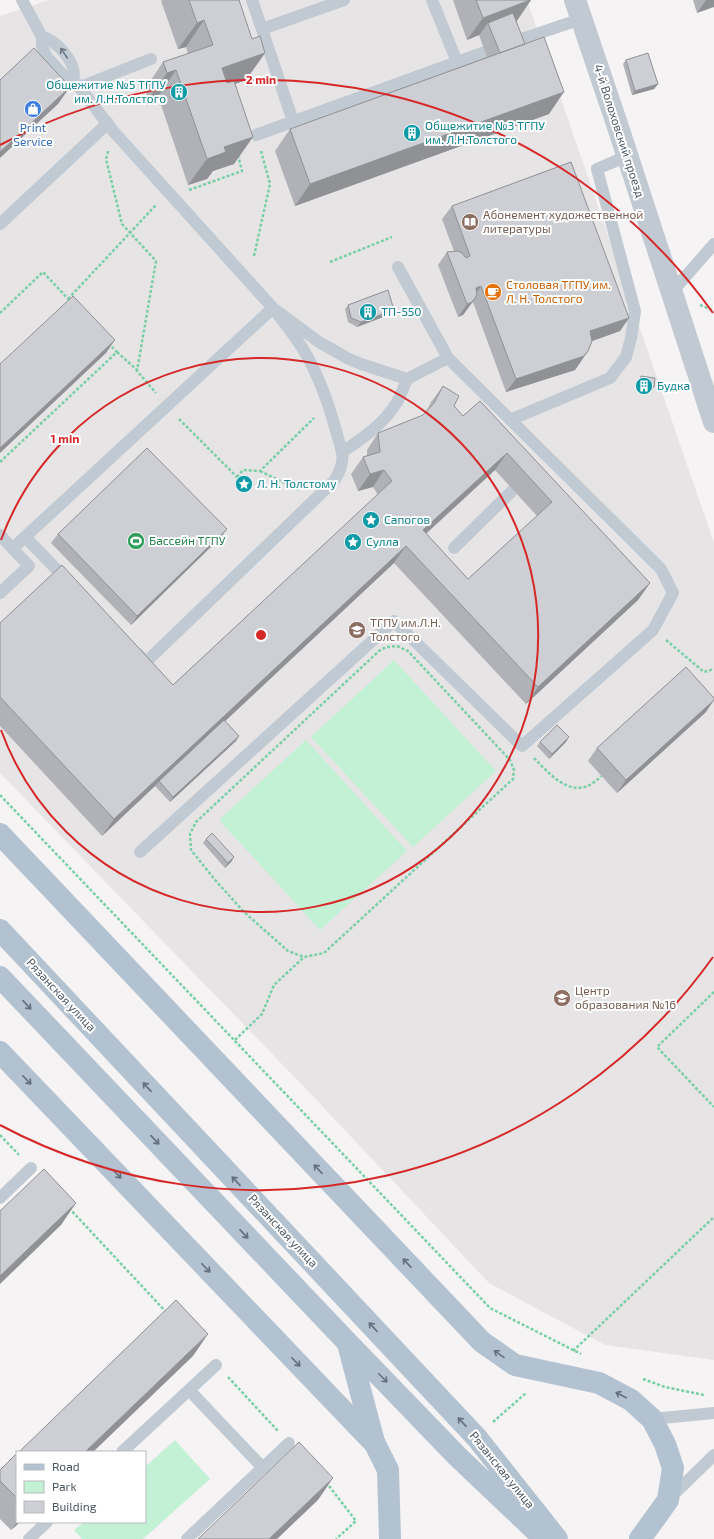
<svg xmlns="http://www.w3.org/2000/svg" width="714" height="1539" viewBox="0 0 714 1539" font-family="'Exo 2',sans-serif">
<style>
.education{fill:#e6e4e5}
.green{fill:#c3f1d5}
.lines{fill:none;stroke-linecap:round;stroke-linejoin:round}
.path{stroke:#7ad0a6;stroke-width:2.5;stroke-dasharray:3 2;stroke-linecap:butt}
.lane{stroke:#c1cad2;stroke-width:12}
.street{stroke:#c1cad2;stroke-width:22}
.primary{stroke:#b3c2d1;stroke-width:22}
.wall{fill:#b0b2b7;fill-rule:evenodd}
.shaded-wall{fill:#909195}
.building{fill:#cdcfd5;stroke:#909195;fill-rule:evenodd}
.oneway{stroke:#6e7983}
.oneway2{stroke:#64717d}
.ring{fill:none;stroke:#d62828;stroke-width:2}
.labels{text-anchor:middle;stroke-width:4;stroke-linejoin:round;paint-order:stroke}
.culture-label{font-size:12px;fill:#0d838f;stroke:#fff;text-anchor:start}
.shop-label{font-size:12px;fill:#366cbe;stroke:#fff}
.street-label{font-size:12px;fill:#4a5661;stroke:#fff}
.education-label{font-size:12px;fill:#785e54;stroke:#fff;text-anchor:start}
.food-label{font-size:12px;fill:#c56008;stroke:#fff;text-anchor:start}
.leisure-label{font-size:12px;fill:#27864d;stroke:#fff;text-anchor:start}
.centre{fill:#d62828;stroke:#fff;stroke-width:2}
.ring-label{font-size:12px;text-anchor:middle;font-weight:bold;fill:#d62828;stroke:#fff;stroke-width:4;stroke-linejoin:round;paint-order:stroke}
</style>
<rect width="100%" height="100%" fill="#f5f3f3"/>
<path class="education" d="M49 0H527L714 543V716L713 717 714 718V1360L605 1345 489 1283 309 1092 0 773V16Z"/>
<path class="green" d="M394 660 496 771 413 847 311 737Z
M306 740 407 851 320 930 219 820Z
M175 1440 210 1479 143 1539H82L74 1530 84 1522H145V1467Z"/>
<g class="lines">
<path class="path" d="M108 151 106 159 122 224 156 261 137 371 156 393
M189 190 242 171 238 155
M254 256 270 184 261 151
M330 262 392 237
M68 299 156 205
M700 305 714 311
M0 313 43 272 71 302
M117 352 137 370
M179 419 241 481
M0 462 117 352 109 344
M260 471 299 490
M237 477 243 470 260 471 314 418
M666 640 704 672 714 669
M397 646 408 651 510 760 514 770 513 779 324 953 304 957 288 951 244 912 216 881 191 850 190 834 196 822 379 651 386 647Z
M534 758C553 778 576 803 601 776
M0 795 490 1308 581 1354
M714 992 657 1047 714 1107
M235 1040 262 1014 274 985 303 958
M0 1135 19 1155
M69 1208 167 1313
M573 1351 714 1217
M228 1377 278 1431
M643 1379 665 1387 704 1395
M493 1422 526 1393
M326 1482 356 1521 336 1539"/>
<path class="lane" d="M22 0 42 37V46L46 56 63 75 73 79 114 132 273 308 319 342 347 358 361 364 407 379 448 358
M252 0 293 121
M432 0 457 62
M262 29 344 0
M42 37C56 39 78 64 73 79
M510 43 581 19
M80 87 151 59
M256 135 485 52
M0 224 108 123
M672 292 714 244
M510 420 610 378 626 357 631 338 635 311 597 169 627 156
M0 535 29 566 0 593
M25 537 69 582
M13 548 273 308C285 324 298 339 307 356 324 386 333 419 342 452 362 439 384 424 397 402 401 395 404 387 407 379
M454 548 513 490
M138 654 146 662 334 481C340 472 344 463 342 452
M140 852 394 621 522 746 653 630 673 593 661 569 448 358 398 267
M0 1198 31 1168
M189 1390 263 1468
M652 1419 714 1413
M122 1452 216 1365
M671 1497 714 1455
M29 1539 47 1522
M187 1539 289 1443"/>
<path class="street" d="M575 0 618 127 714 422"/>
<path class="primary" d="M0 834 482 1342 515 1365 599 1383 631 1400 652 1419 665 1444 673 1468 668 1500 640 1539
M0 930 477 1438 557 1539
M0 977 348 1343 457 1456 537 1532
M0 1052 375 1444 388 1470 390 1539
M348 1344 374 1442"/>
</g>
<path class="wall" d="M162 0H239L246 80 235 84 234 164 213 171 207 179 188 185 158 96 148 99 145 89 163 62 188 54 186 47 178 49 161 1Z
M453 0H531L516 22 549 114 295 206 275 151 290 129 487 57 479 35 467 40Z
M693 0H714L697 13Z
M626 60 658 84 654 89 632 95 623 64Z
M452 206 629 318 620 331 592 341 588 351 575 370 506 392 473 302 463 315 458 317 438 265 447 252 454 251 442 219Z
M348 305 394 310 391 314 357 327 348 322 345 309Z
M641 376 650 392 637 390 638 381Z
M443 386 454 406 463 416 480 401 650 583 638 600 526 704 394 563 225 721 239 736 236 741 170 802 155 786 102 836 0 726V623L173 685 378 495 373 487 358 491 351 474 363 457 367 456V450L378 433 423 415 426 412 431 402ZM495 470 537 516 468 579 426 534Z
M227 529 220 538 131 625 51 543 58 534Z
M706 712 617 793 588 761 597 748Z
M540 742H566L549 759 537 746Z
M206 839 234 857 231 862 225 868 203 843Z
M17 1453V1522H20L11 1530 0 1519V1470Z"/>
<path class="shaded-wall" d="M530 0H531L516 22 488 23 479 35 467 40 483 18Z
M706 0H714V7L697 13Z
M204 20 186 47 178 49 197 23Z
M265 53 246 80 203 95 222 68Z
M176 70 158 96 148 99 167 73Z
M658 84 654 89 632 95 635 91Z
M70 87 58 104 0 158V152Z
M564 92 549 114 295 206 310 184Z
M253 137 234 164 213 171 207 179 188 185 207 159 224 147Z
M481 286 472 299 476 288Z
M477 295 463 315 458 317 467 304Z
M394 310 391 314 357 327 361 322Z
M629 318 620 331 581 345 590 331Z
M115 340 106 353 0 453V448Z
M588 351 575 370 506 392 516 379Z
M640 385 654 387 650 392 637 390Z
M507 453 495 470 411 547 423 530Z
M384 470 373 487 358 491 370 474Z
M227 529 220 538 131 625 137 616Z
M406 546 394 563 160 782 159 781 155 786 102 836 114 819Z
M650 583 638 600 526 704 538 687Z
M714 700 706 712 617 793 626 780Z
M239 736 236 741 170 802 173 797Z
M569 737 566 742 549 759 552 754Z
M234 857 231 862 225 868 228 863Z
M76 1203 61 1225 0 1284V1276Z
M208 1334 193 1356 93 1452H85Z
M333 1478 318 1500 277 1539H269Z
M17 1522H20L11 1530Z"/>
<path class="building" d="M189 0H239L252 39 260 36 265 53 222 68 227 83 234 81 253 137 224 147 226 152 207 159 176 70 167 73 163 62 213 45 204 20 197 23Z
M476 0H530L483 18Z
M513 13 525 44 500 53 488 23Z
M544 37 564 92 310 184 290 129Z
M34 48 70 87 0 152V80Z
M648 53 658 84 635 91 626 60Z
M571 162 629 318 590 331 592 341 588 351 584 356 516 379 481 286 476 288 477 295 472 302 467 304 447 252 458 251 462 253 466 258 470 256 452 206Z
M388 290 394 310 361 322 351 318 348 305Z
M73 296 115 340 0 448V364Z
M641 376 655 378 654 387 640 385Z
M443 386 459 396 454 406 463 416 480 401 650 583 538 687 406 546 114 819 0 697V623L62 565 173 685 392 481 384 470 370 474 363 457 380 452 378 433 423 415 434 403ZM507 453 552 502 468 579 423 530Z
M147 448 227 529 137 616 58 534Z
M686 667 714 698V700L626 780 597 748Z
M224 720 239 736 173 797 159 781Z
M557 725 569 737 552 754 540 742Z
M212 833 234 857 228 863 206 839Z
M44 1169 76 1203 0 1276V1211Z
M176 1300 208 1334 85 1452H19Z
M299 1442 333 1478 269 1539H198Z
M17 1453V1498L0 1481V1470Z"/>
<defs><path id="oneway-shaft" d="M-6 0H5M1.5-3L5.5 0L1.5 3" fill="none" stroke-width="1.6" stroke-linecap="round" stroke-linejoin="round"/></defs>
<use class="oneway" href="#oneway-shaft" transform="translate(64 53) rotate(-124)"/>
<g class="oneway2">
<use href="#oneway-shaft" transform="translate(27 1005) rotate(47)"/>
<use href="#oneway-shaft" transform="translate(27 1080) rotate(46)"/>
<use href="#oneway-shaft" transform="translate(147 1087) rotate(-133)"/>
<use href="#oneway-shaft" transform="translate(155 1140) rotate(47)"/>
<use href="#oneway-shaft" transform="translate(318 1169) rotate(-133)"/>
<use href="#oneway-shaft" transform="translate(117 1174) rotate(46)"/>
<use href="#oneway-shaft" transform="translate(236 1181) rotate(-133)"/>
<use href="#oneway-shaft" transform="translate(244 1234) rotate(47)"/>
<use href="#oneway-shaft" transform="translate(407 1263) rotate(-133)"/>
<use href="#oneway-shaft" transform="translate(206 1268) rotate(46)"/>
<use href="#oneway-shaft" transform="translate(373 1327) rotate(-133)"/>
<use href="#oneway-shaft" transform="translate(499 1354) rotate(-145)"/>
<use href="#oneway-shaft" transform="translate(296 1362) rotate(46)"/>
<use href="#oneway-shaft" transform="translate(383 1378) rotate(45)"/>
<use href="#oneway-shaft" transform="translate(621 1395) rotate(-153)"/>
<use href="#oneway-shaft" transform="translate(462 1422) rotate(-133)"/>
</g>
<g class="ring">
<path d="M1 540A277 277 0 1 1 1 730"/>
<path d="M713 957A555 555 0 0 1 0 1125M0 145A555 555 0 0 1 713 313"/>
</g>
<defs>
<symbol id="building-disc" viewBox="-11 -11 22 22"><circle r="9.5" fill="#0f9aa8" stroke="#fff"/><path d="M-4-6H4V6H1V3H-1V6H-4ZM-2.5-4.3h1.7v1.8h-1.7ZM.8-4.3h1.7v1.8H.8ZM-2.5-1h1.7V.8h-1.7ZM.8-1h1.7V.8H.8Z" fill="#fff"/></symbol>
<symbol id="shop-disc" viewBox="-11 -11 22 22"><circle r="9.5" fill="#3f7fe0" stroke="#fff"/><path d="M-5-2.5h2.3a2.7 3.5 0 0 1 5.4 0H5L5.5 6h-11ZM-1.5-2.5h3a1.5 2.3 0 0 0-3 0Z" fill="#fff"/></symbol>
<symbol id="library-disc" viewBox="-11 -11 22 22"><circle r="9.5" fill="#8d6e63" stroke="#fff"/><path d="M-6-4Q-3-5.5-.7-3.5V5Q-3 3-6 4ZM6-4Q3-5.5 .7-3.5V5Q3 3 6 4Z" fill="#fff"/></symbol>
<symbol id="cafe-disc" viewBox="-11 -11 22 22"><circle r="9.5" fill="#e8710a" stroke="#fff"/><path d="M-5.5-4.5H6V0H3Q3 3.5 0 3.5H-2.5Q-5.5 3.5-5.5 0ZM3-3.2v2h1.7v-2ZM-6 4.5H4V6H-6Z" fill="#fff"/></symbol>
<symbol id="sight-disc" viewBox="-11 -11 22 22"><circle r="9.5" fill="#0f9aa8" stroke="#fff"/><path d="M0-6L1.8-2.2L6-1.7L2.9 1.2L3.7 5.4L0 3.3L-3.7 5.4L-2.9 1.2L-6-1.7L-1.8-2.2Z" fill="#fff"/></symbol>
<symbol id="stadium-disc" viewBox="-11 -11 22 22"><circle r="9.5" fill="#2e9e5b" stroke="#fff"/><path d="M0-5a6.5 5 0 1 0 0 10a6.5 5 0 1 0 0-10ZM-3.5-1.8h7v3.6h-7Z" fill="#fff"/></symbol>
<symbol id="university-disc" viewBox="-11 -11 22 22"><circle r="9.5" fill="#8d6e63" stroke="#fff"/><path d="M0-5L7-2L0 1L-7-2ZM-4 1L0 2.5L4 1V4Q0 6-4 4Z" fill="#fff"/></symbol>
<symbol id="school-disc" viewBox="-11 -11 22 22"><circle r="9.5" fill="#8d6e63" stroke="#fff"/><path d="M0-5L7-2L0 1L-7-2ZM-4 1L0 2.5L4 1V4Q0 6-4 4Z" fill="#fff"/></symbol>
</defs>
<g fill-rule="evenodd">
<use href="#building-disc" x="169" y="82" width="20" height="20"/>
<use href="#shop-disc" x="23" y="99" width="20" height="20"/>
<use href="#building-disc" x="402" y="123" width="20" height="20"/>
<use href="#library-disc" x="460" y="212" width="20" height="20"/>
<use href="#cafe-disc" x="483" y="282" width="20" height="20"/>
<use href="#building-disc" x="358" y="302" width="20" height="20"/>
<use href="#building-disc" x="634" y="376" width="20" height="20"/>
<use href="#sight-disc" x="234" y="474" width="20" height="20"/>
<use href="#sight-disc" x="361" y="510" width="20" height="20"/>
<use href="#stadium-disc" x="126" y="531" width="20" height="20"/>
<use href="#sight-disc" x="343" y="532" width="20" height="20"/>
<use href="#university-disc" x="347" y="620" width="20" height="20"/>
<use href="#school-disc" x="552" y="988" width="20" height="20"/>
</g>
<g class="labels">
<g class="culture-label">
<text x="166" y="89" text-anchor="end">Общежитие №5 ТГПУ<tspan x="166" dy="14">им. Л.Н.Толстого</tspan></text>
<text x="425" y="130">Общежитие №3 ТГПУ<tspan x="425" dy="14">им. Л.Н.Толстого</tspan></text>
<text x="381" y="316">ТП-550</text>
<text x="657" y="390">Будка</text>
<text x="257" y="488">Л. Н. Толстому</text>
<text x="384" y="524">Сапогов</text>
<text x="366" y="546">Сулла</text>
</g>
<g class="shop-label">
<text x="33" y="132">Print<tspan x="33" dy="14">Service</tspan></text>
</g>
<g class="street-label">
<text transform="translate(619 131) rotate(72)" y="4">4-й Волоховский проезд</text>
<text transform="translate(61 995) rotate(47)" y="4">Рязанская улица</text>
<text transform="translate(283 1231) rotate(47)" y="4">Рязанская улица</text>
<text transform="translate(502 1470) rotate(51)" y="4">Рязанская улица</text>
</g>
<g class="education-label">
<text x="483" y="219">Абонемент художественной<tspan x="483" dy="14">литературы</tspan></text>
<text x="370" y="627">ТГПУ им.Л.Н.<tspan x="370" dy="14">Толстого</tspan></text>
<text x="575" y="995">Центр<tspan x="575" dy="14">образования №16</tspan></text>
</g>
<g class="food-label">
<text x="506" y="289">Столовая ТГПУ им.<tspan x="506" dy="14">Л. Н. Толстого</tspan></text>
</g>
<g class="leisure-label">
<text x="149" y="545">Бассейн ТГПУ</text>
</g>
</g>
<circle cx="261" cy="635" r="6" class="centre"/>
<g class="ring-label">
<text x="261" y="84">2 min</text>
<text x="65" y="443">1 min</text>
</g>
<rect x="16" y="1451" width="130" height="72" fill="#ffffff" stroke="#b7bbc0"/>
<rect x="24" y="1464" width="20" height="6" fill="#b3c2d1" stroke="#b7bbc0"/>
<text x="52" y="1471" font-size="12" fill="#4a5661">Road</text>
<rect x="24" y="1481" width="20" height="12" fill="#c3f1d5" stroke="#b7bbc0"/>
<text x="52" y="1491" font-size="12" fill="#4a5661">Park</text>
<rect x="24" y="1501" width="20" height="12" fill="#cdcfd5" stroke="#b7bbc0"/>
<text x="52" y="1511" font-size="12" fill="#4a5661">Building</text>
</svg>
